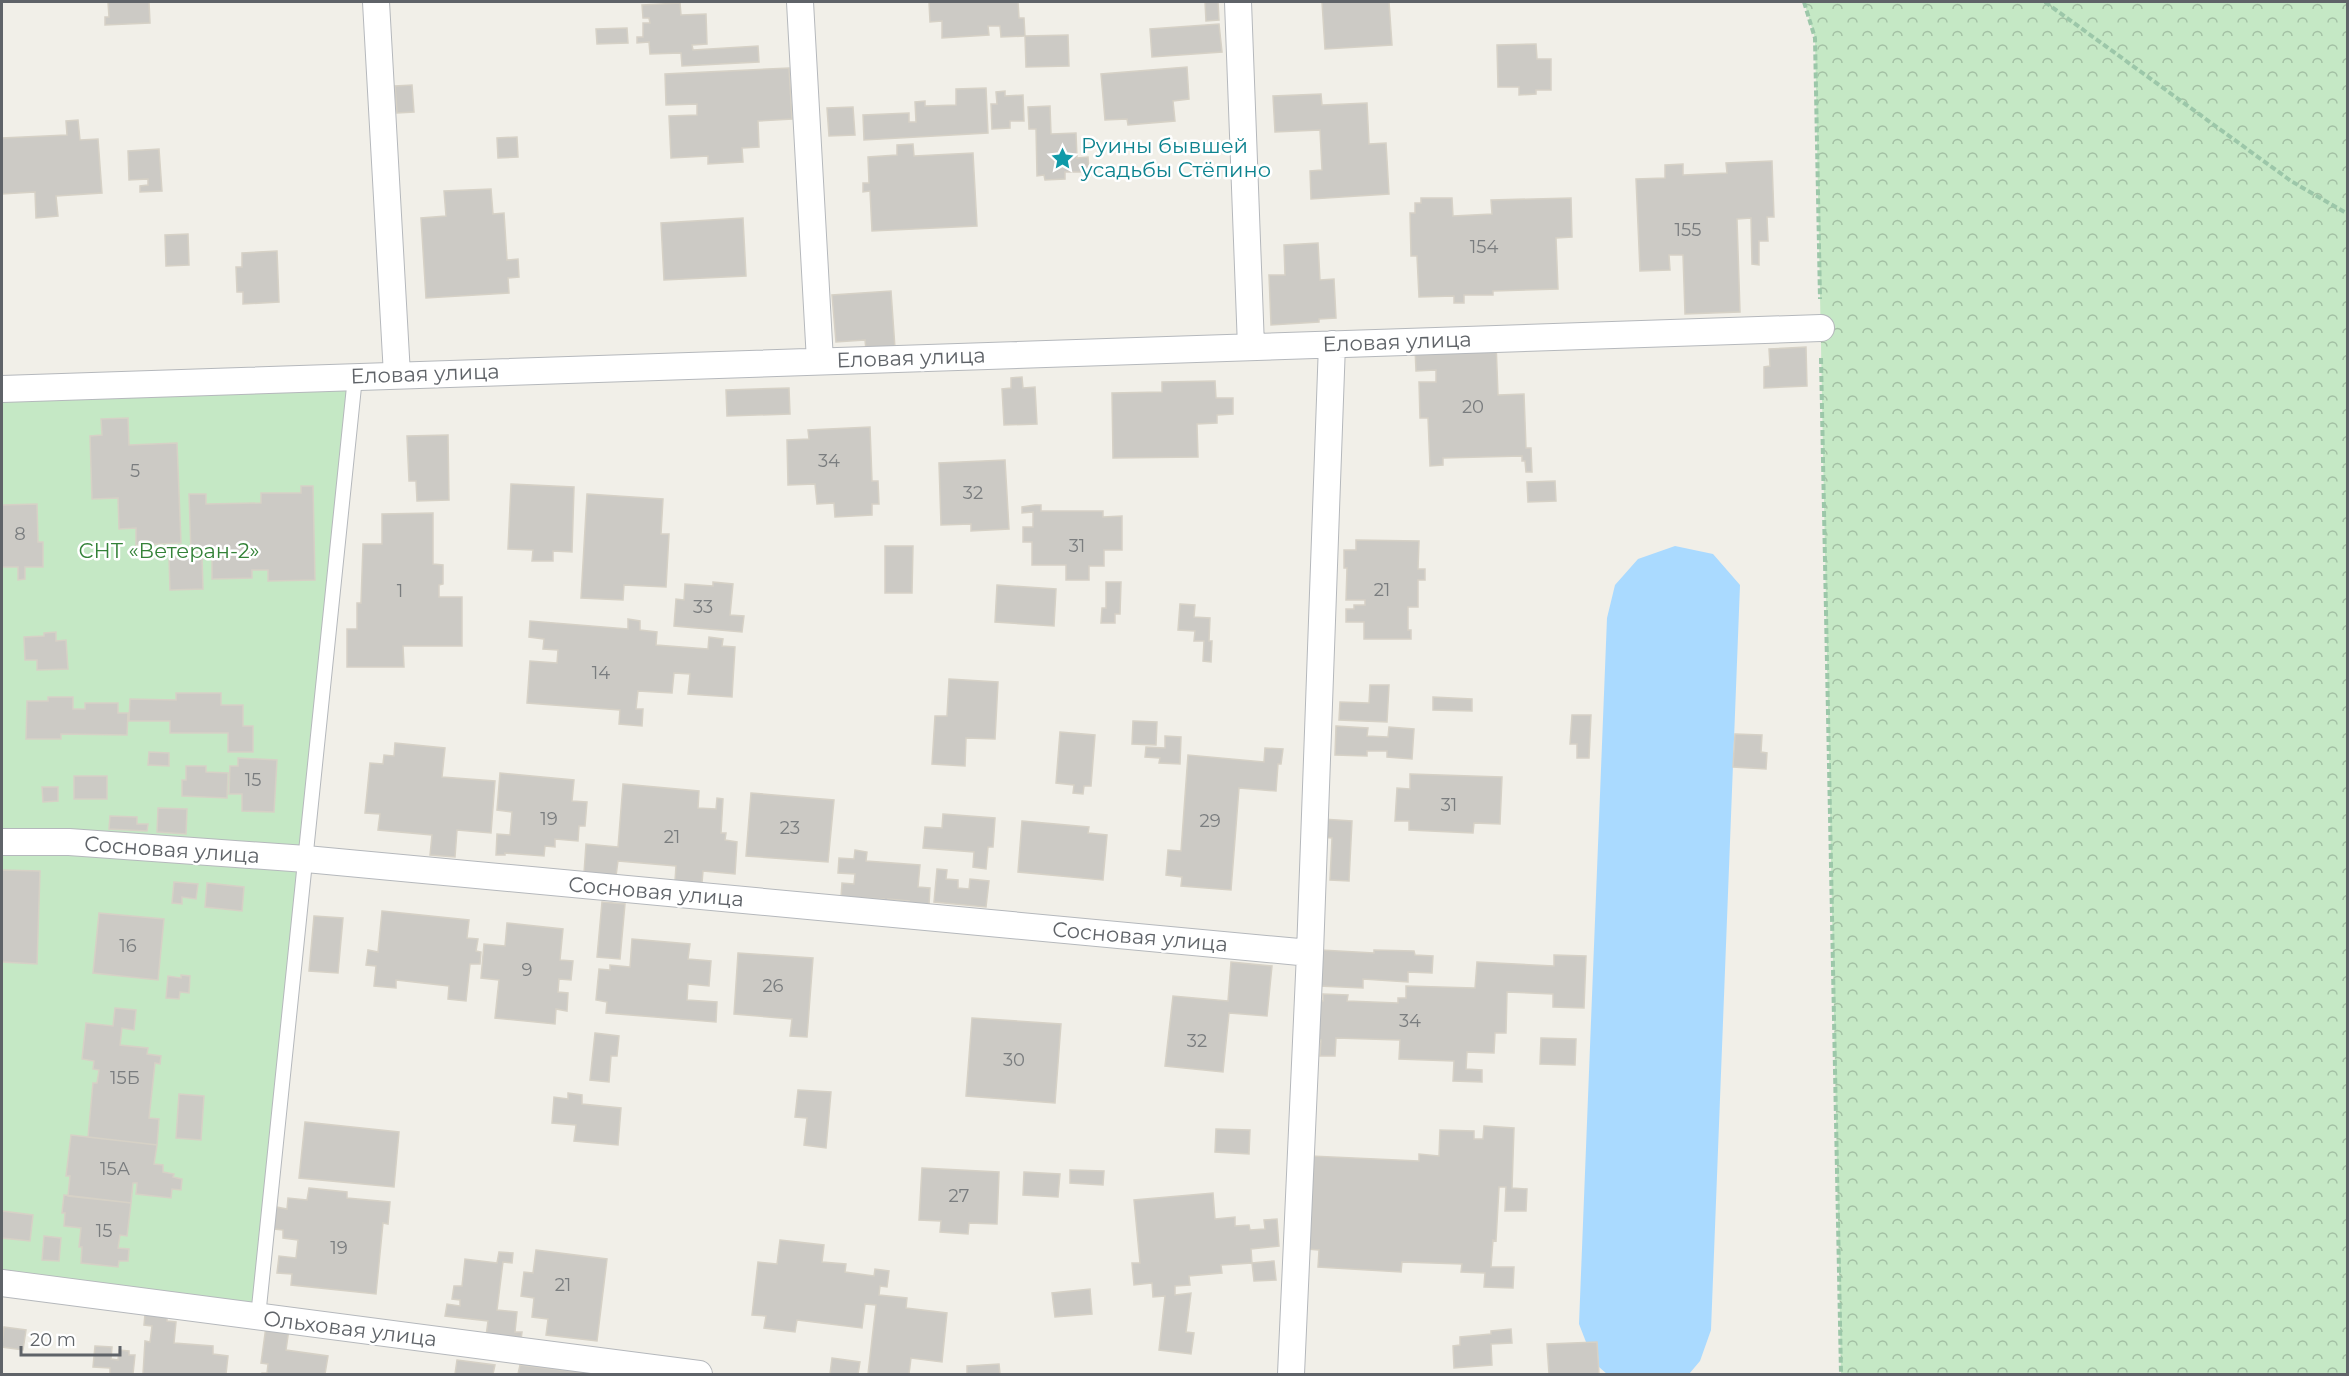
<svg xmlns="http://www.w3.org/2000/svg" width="2349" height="1376" viewBox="0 0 2349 1376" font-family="Montserrat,sans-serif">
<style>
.forest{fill:url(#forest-crowns)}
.green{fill:#c5e8c5}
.water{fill:#aadaff}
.building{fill:#cccac5;stroke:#d6d1c6;stroke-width:1.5}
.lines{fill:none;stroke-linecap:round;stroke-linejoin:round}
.service-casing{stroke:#b5b8bc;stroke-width:16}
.minor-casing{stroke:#b5b8bc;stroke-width:28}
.path{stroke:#9cc7a9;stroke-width:4;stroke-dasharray:6 3;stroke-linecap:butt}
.service{stroke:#fff;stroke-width:14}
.minor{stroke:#fff;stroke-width:26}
.labels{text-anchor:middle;stroke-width:5;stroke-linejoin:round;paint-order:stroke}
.number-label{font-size:18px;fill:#7a7d7f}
.culture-label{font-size:21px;fill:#0d838f;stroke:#fff;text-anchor:start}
.street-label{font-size:21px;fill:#5f6368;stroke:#fff}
.park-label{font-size:21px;fill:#348238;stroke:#fff}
</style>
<defs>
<pattern id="forest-crowns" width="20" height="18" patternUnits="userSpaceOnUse" patternTransform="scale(1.5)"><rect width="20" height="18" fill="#c5e8c5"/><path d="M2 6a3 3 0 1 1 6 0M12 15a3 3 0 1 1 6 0" fill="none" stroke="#a3c0a4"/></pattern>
</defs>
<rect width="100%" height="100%" fill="#f1efe8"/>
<path class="forest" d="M1804 2H2347V1374H1841L1815 38Z"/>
<path class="green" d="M355 377 258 1317 2 1283V389Z"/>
<path class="water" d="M1675 546 1713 554 1740 585 1711 1330 1700 1361 1689 1374H1607L1599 1367 1597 1342H1586L1579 1324 1607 618 1615 585 1638 559Z"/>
<path class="building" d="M108 2H149L150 23 105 25V17H109Z
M929 2H1018L1019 18H1024L1025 36 1001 37 1000 26H988L989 35 942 38V21L930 22Z
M1182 2H1218L1219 20 1206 21 1205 2Z
M1322 2H1389L1392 45 1325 49Z
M680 3 681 15 706 14 707 44 692 45 693 50 758 46 759 62 682 66 681 53 650 54 649 42 637 43V37H643V23H650L649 18H643L642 5Z
M1219 24 1222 52 1152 57 1150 29Z
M627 28 628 43 597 44 596 29Z
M1068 35 1069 66 1026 67 1025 36Z
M1536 44 1537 59H1551V90H1536V94L1519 95V87H1498L1497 45Z
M1187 67 1189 99 1173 101 1175 121 1128 125 1127 119 1105 120 1101 74Z
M789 68 792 119 758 121 759 147 742 148 743 162 708 164V156L671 158 669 116 697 115V104L666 105 665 74Z
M412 85 414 112 397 113 395 86Z
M986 88 988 133 864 140 863 115 909 113V122H916L915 102 925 101V106L956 105V89Z
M1005 91V96L1023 95 1024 121H1010V128L992 129 991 104H997L996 92Z
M1321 94 1322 105 1367 103 1369 144 1386 143 1389 194 1311 199 1310 171 1322 170 1320 130 1275 132 1273 96Z
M1050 106 1051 134 1076 133 1077 158 1088 157 1089 172H1065V179L1045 180 1044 175 1037 176 1036 129H1029L1028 107Z
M853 107 855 135 829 136 827 108Z
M78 120 80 140 98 139 102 193 56 196 58 216 36 218 35 192 2 194V138L67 135 66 121Z
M517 137 518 157 498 158 497 138Z
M913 144 914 156 973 153 977 226 872 231 870 191 863 192V183H869L868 157 897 155V145Z
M159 149 162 191 140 192V186L148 185V179L129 180 128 151Z
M1772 161 1774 217H1767L1768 241H1759V265L1752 264 1751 218 1737 219 1740 312 1685 314 1683 255H1669L1670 270 1640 271 1636 179 1665 178V165L1683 164V175L1727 173 1726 163Z
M491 189 493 214 504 213 507 260 518 259 519 277 508 278 509 293 426 298 421 218 446 216 444 191Z
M1421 198H1452L1453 216 1492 214 1491 200 1571 198 1572 237 1556 238 1558 289 1493 291V295H1464V303H1454V296L1419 297 1417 256H1411L1410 213H1415V203H1421Z
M743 218 746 276 664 280 661 223Z
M188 234 189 265 166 266 165 235Z
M1318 243 1320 280 1334 279 1336 318 1319 319V322L1271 325 1269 275H1285L1284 245Z
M277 251 279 302 243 304V292H237L236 267H242V253Z
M891 291 895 348 866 350 865 340 836 342 832 295Z
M1496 342 1498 395 1524 394 1526 448H1531L1532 472H1526L1525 461H1522V456L1443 458V465L1430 466 1428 418H1420L1419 382H1436V370L1416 371 1415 348Z
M1806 347 1807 386 1764 388V367L1770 366 1769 349Z
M1022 377 1023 388 1035 387 1037 424 1004 425 1002 389 1011 388V378Z
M1215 381 1216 398H1233V414L1217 415V423L1197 424 1198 457 1113 458 1112 393 1162 392V382Z
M789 388 790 414 727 416 726 390Z
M128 418 129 445 177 443 181 543 136 545V528L119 529 118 498 92 499 90 436 102 435 101 419Z
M870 427 872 481H878L879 504H872V515L835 517 834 503 817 504 815 484 788 485 787 440 809 439 808 430Z
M448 435 449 500 417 501 416 481H409L407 436Z
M1005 460 1009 529 971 531V524L941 525 939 463Z
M1555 481 1556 501 1528 502 1527 482Z
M511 484 574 487 572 552 553 551V561H532L533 550 508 549Z
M301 486H313L315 580 268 581V570H252V578L212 579V551L191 552 189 494H206V504L261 503V493H301Z
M587 494 663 499 661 534H669L666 587 624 585 623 600 581 598Z
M37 504 38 542H43V567H25V579L18 580V567H2V505Z
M1035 505H1041V511H1103V517L1122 516V550H1104V566H1089V580H1066V565H1032V542H1023V527H1033V512L1022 513V507Z
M433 513V564L443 565V584L439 585V597H462V646H403L404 667H347V629H357V603H361L363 544H382V514Z
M1356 540 1419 541 1418 569H1425V580H1418V607H1408V630H1411V639H1364V622H1346V609H1354V605H1365V600H1346L1347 568H1344V550H1356Z
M885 546H913L912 593H885Z
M202 556 203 589 170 590 169 557Z
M713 582 733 584 730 615 744 616 742 632 674 626 676 599 684 600 685 584 713 586Z
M1106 582H1121L1120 614H1115V623H1101L1102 608H1106Z
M997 585 1056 589 1054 626 995 622Z
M1180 604 1195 605 1194 617 1210 618 1209 641H1212L1211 662 1203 661 1204 641H1194L1195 631 1178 630Z
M628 619 640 621V630L657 632 656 645 708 649 709 637 723 639 722 646 735 647 732 697 688 694 690 674 674 673 672 693 638 691 636 709H643L642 726 619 724 620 710 527 703 530 661 557 663 558 650 543 649 544 639 529 637 530 621 628 629Z
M56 632V641L66 640 68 669 37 670V660H25L24 637 44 636V633Z
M949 679 998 682 995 739 966 738 965 766 932 764 935 716H947Z
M1370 685H1389L1387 722 1339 720 1340 702 1369 703Z
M176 693H221V705H243V726H253V752H228V733H170V721H129L130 699 176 700Z
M48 697H73V709H85V703H118V713H128L127 735 61 734V739H26L27 701H48Z
M1433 697 1472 699V711L1433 710Z
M1572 715H1591L1589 758H1577V744H1570Z
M1133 721 1157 722 1156 745 1132 744Z
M1336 726 1368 728 1367 736 1388 737 1389 727 1414 729 1412 759 1387 757V751H1367V756L1335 755Z
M1060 732 1095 735 1091 786H1084L1083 794 1073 793 1074 785 1056 783Z
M1735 734 1762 735 1761 752 1767 753 1766 769 1733 767Z
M1165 736 1181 737 1180 764 1159 763 1160 758 1145 757 1146 747 1165 748Z
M395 743 445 748 442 777 495 781 491 833 457 830 455 857 430 855 432 835 378 830 380 814 365 813 370 763 383 764 384 755 394 756Z
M1265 748 1283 749 1281 764H1278L1276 791 1239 788 1231 890 1181 886 1182 877 1166 875 1168 850 1181 851 1188 755 1264 762Z
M149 752 169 753V766L148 765Z
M238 758 277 760 274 812 242 811V794H229L230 766H238Z
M186 766H206V772L228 773 227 798 182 796V780H186Z
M500 773 574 780 572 801 587 802 585 826H579L578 841 555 839V847L545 846 544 856 505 853V855H496L497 834 510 835 512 812 497 810Z
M1410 774 1502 777 1500 824 1474 823 1473 833 1409 830V821H1395L1397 788 1410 789Z
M74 776H107V799H74Z
M623 784 699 791 698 808 716 809 717 798 723 799 721 833H726L725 840 737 842 735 874 703 871 702 883 675 881 676 866 618 861 616 876 584 873 586 844 618 847Z
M42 787H58V801L43 802Z
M751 793 834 800 828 862 746 856Z
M158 808 187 809 186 834 157 832Z
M943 814 995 818 993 847H988L986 869 973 867 974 852 923 848 925 827 942 828Z
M110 816 137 817V824H148L147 831 109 829Z
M1322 819 1352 821 1349 881 1330 880 1332 838 1321 837Z
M1022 821 1089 827 1088 833 1107 835 1103 880 1018 872Z
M855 850 867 852 866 861 920 865 918 887 930 888 929 905 908 904 909 901 888 899V906L883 905 884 899 841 897 842 883 854 884 855 874 838 873 839 858 854 859Z
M937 869 947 870 946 879 958 880V888L969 889 970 879 989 881 986 907 934 902Z
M2 870 40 871 37 964 2 962Z
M174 882 198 884 196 899 182 897V904L172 903Z
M207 883 244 887 242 911 205 907Z
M602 902 625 904 620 959 597 957Z
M382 911 469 920 467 938 478 939 476 951 481 952 480 964H470L466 1001 448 999 449 986 396 980V988L374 986 376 966 366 965 368 950 378 952Z
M99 913 164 919 158 980 93 973Z
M314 916 343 918 338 973 309 971Z
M507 923 563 929 560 960 573 961 571 980 559 979 558 992 568 993 567 1011 556 1009 555 1024 495 1018 499 980 481 978 484 944 505 946Z
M632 939 690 944 688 959 711 961 709 986 688 984 687 1000 717 1002 716 1022 606 1013 607 1002 596 1000 599 969 610 970V965L630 967Z
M1321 950 1374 953V950L1414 951 1415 955 1433 956 1432 973 1408 972V982L1363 979V988L1319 986Z
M738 953 813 958 807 1037 790 1036 792 1019 734 1014Z
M1554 955 1586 956 1584 1008 1553 1007V994L1507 992 1506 1033H1495L1494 1053 1467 1052 1466 1069 1482 1070V1082L1453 1081 1454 1061 1399 1059 1400 1040 1336 1038 1335 1056H1320L1321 1040H1312L1314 1000 1323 1001V994L1348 995 1347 1001 1398 1003V998H1406V986L1475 988 1477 962 1554 966Z
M1231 962 1272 966 1267 1016 1229 1013 1223 1072 1165 1066 1173 996 1228 1001Z
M181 975 190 976 189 993 180 992 179 999 166 998 168 976 181 978Z
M115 1008 136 1010 134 1030 122 1028 120 1045 148 1048 147 1054 161 1056 160 1064 155 1063 149 1118 159 1119 157 1145 88 1137 93 1083H97L99 1070 93 1069 94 1061 82 1059 86 1023 113 1026Z
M972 1018 1061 1024 1055 1103 966 1096Z
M595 1033 619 1036 617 1056H611L609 1082 590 1080Z
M1541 1038 1576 1039 1575 1065 1540 1064Z
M798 1090 831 1092 826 1148 804 1145 807 1118 795 1117Z
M568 1093 582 1095V1104L621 1108 618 1145 574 1141 576 1125 552 1123 554 1097 568 1099Z
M179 1094 204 1096 201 1140 176 1138Z
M305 1122 399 1132 394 1187 299 1178Z
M1484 1126 1514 1128 1512 1188 1527 1189 1526 1211H1505L1506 1187H1499L1496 1241 1493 1240 1491 1267H1514L1513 1288 1484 1287 1485 1273 1461 1272 1462 1264 1402 1262 1401 1272 1318 1267 1319 1250 1307 1249 1311 1156 1419 1161V1154L1439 1156 1440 1130 1474 1131V1139H1483Z
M1216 1129 1250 1130 1249 1154 1215 1152Z
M71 1135 157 1145 154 1164 163 1165V1172L174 1174 173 1177 182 1179 181 1190 172 1189 171 1198 136 1194 137 1183H133L131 1203 68 1196 70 1176H66Z
M922 1168 999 1172 997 1224 969 1223 968 1234 940 1232 941 1221 919 1220Z
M1070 1170 1104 1171 1103 1185 1070 1183Z
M1024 1172 1060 1174 1058 1197 1023 1195Z
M309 1188 347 1192V1198L390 1202 388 1224 383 1223 376 1294 291 1285 292 1274 277 1273 279 1256 296 1258 298 1240 283 1238V1230L274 1229 276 1207 287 1209 288 1198 307 1200Z
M1213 1193 1215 1219 1235 1217V1226L1249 1225 1250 1230 1265 1229 1264 1220 1277 1219 1279 1246 1251 1249 1252 1263 1221 1265 1222 1273 1189 1276 1190 1285 1175 1286V1295L1191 1293 1186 1332 1194 1333 1191 1354 1159 1350 1165 1296 1153 1297 1152 1283 1134 1285 1132 1263H1140L1134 1200Z
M64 1195 131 1203 127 1236 120 1235 118 1248 129 1249 128 1261H119L118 1267 81 1263 82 1247H79L81 1228 64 1226 65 1213H62Z
M2 1211 33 1215 30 1241 2 1238Z
M44 1236 61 1238 59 1261 42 1260Z
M780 1240 824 1245 822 1262 846 1264 845 1272 874 1276 875 1269 889 1271 887 1287 880 1286 879 1295 907 1298 906 1308 947 1313 942 1362 911 1358 909 1374H868L876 1305 865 1304 862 1328 797 1320 795 1332 764 1328 766 1316 752 1315 758 1262 777 1264Z
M536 1250 607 1259 597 1341 546 1335 548 1319 532 1317 534 1298 521 1296 524 1272 533 1273Z
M499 1252 513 1253 512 1263 503 1262 497 1310 517 1312 515 1332H522L521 1340 486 1336 488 1321 445 1316 447 1304 460 1306V1300L452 1299 454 1286H462L465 1259 497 1263Z
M1274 1261 1276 1280 1254 1281 1252 1263Z
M1090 1289 1092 1314 1055 1317 1052 1293Z
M145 1314 167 1315V1321L176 1322 174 1343 213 1346V1354L228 1356 226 1374H143L145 1341 150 1342 152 1326 144 1325Z
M267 1319 290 1322 286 1350 328 1356 325 1374H261L262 1373H267L268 1364 261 1363Z
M4 1327 26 1330 23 1350 2 1347Z
M1511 1329 1512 1343 1491 1344 1492 1365 1454 1368 1453 1346 1460 1345V1337L1491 1334V1331Z
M1597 1342 1599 1374H1549L1547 1344Z
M95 1346 112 1347 111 1359 118 1360 119 1350 129 1351V1355H135L133 1374H110V1368L93 1367Z
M832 1358 860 1362 858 1374H830Z
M457 1360 495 1365 493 1374H455Z
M999 1364 1000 1374H967V1366Z
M520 1365 595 1374H518Z"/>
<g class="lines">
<defs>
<path id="service" d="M258 1317 355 377"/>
<path id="minor" d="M376 2 397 375
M800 2 820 361
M1238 2 1251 347
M2 389 1821 328
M2 842H69L306 859 1310 953
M2 1283 699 1374
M1291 1374 1310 953 1332 344"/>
</defs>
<use href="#service" class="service-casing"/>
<use href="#minor" class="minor-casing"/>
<path class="path" d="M1804 2 1815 38 1820 299
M2045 2 2291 181 2348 214
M1821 358 1841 1374"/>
<use href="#service" class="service"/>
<use href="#minor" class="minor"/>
</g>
<defs>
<symbol id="sight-bare" viewBox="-9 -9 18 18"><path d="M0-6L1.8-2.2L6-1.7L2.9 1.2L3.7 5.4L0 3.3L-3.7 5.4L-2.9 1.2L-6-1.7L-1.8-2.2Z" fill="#0f9aa8" stroke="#fff" stroke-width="2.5" paint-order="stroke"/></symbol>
</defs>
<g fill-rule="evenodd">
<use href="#sight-bare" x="1046" y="142" width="33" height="33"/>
</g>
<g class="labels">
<g class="number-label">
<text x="1688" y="236">155</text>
<text x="1484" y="253">154</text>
<text x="1473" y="413">20</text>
<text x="829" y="467">34</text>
<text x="135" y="477">5</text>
<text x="973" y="499">32</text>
<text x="20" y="540">8</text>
<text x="1077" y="552">31</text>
<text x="1382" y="596">21</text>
<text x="400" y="597">1</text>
<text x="703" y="613">33</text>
<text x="601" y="679">14</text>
<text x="253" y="786">15</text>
<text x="1449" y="811">31</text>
<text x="549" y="825">19</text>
<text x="1210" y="827">29</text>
<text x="790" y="834">23</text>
<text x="672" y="843">21</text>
<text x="128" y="952">16</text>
<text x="527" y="976">9</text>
<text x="773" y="992">26</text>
<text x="1410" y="1027">34</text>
<text x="1197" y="1047">32</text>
<text x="1014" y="1066">30</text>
<text x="125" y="1084">15Б</text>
<text x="115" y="1175">15А</text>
<text x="959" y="1202">27</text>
<text x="104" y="1237">15</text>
<text x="339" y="1254">19</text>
<text x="563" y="1291">21</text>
</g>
<g class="culture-label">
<text x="1081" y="153">Руины бывшей<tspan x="1081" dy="24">усадьбы Стёпино</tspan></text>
</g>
<g class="street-label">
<text transform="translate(1397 342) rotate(-2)" y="7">Еловая улица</text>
<text transform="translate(911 358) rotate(-2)" y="7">Еловая улица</text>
<text transform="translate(425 374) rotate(-2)" y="7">Еловая улица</text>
<text transform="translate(172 850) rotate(4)" y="7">Сосновая улица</text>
<text transform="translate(656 892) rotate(5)" y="7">Сосновая улица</text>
<text transform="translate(1140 937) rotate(5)" y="7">Сосновая улица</text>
<text transform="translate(350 1329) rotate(7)" y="7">Ольховая улица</text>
</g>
<g class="park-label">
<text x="169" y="558">СНТ «Ветеран-2»</text>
</g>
</g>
<rect width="2349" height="1376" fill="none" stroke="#5f6368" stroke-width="6"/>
<path d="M21 1346v9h99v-9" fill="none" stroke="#5f6368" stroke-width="3"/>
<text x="30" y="1346" font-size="18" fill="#5f6368" stroke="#ffffff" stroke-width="4.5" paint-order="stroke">20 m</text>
</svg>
